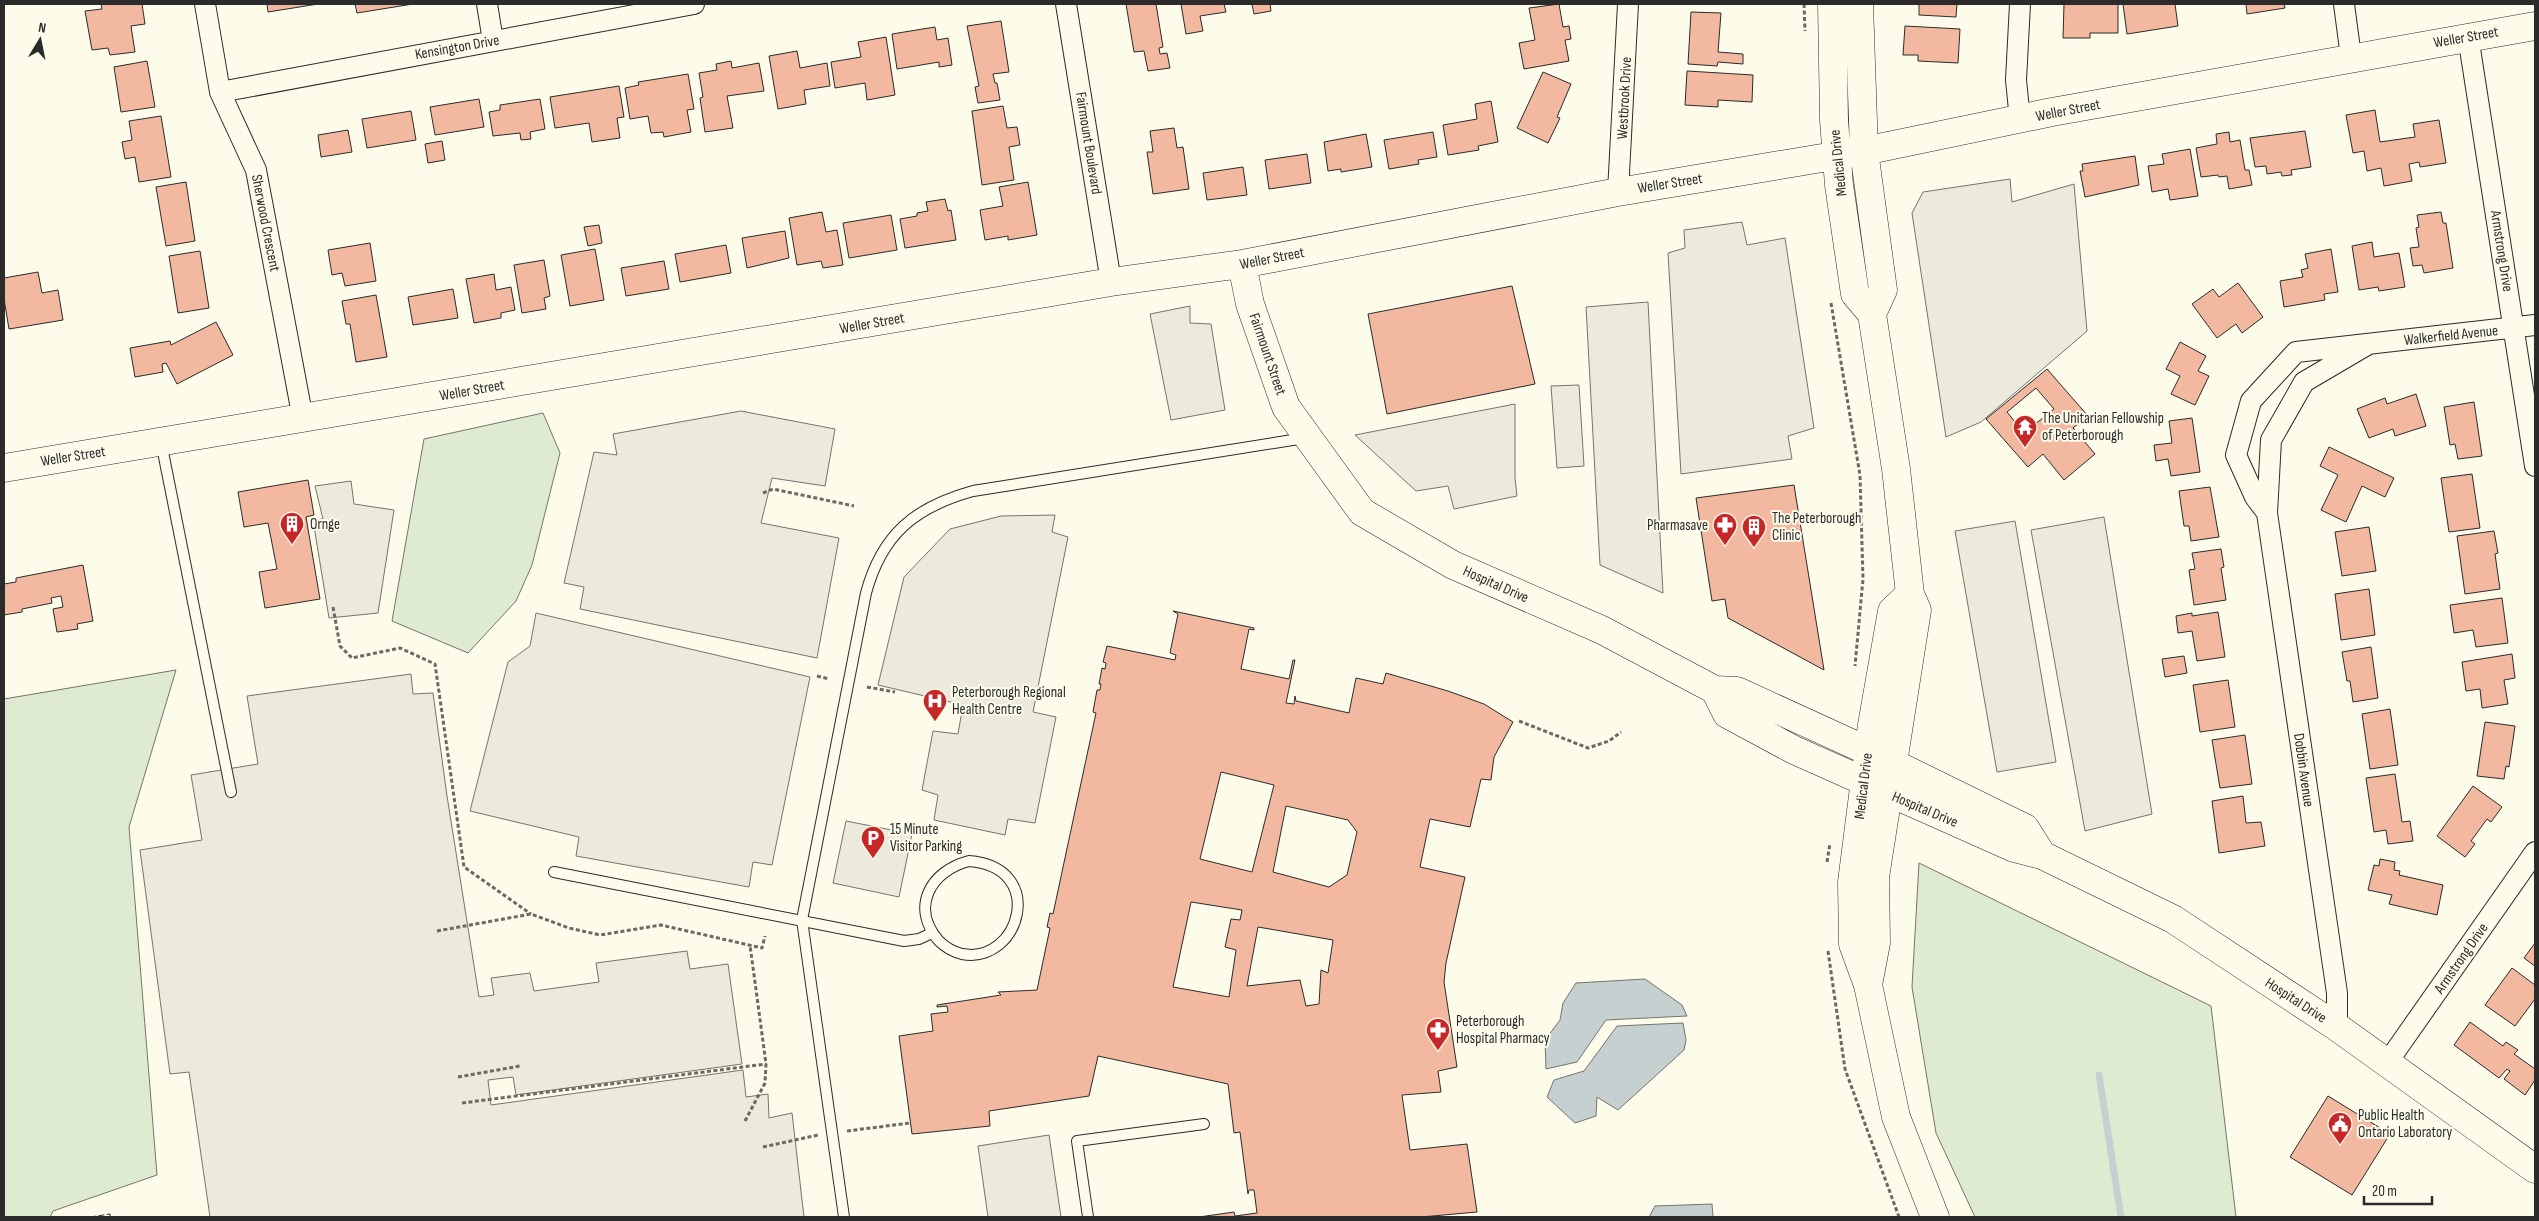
<svg xmlns="http://www.w3.org/2000/svg" width="2539" height="1221" viewBox="0 0 2539 1221" font-family="'Sofia Sans Condensed',sans-serif">
<style>
.green{fill:#deebd1;stroke:#74746e}
.parking{fill:#eceadb;stroke:#74746e}
.water{fill:#c7d0d0;stroke:#74746e}
.lines{fill:none;stroke-linecap:round;stroke-linejoin:round}
.stream{stroke:#c7d0d0;stroke-width:7}
.building{fill:#f2b8a0;stroke:#2b2b2b;fill-rule:evenodd}
.lane-casing{stroke:#2b2b2b;stroke-width:12}
.street-casing{stroke:#2b2b2b;stroke-width:22}
.secondary-casing{stroke:#2b2b2b;stroke-width:29}
.path{stroke:#6a6964;stroke-width:3;stroke-dasharray:4 2.5;stroke-linecap:butt}
.lane{stroke:#fdfbea;stroke-width:10}
.street{stroke:#fdfbea;stroke-width:20}
.secondary{stroke:#fdfbea;stroke-width:28}
.fence{stroke:#2b2b2b;stroke-width:1;stroke-dasharray:6 2.5;stroke-linecap:butt}
.labels{text-anchor:middle;stroke-width:4;stroke-linejoin:round;paint-order:stroke}
.street-label{font-size:15px;fill:#2b2b2b;stroke:#fdfbea}
.poi-label{font-size:15px;fill:#2b2b2b;stroke:#fdfbea;text-anchor:start}
</style>
<rect width="100%" height="100%" fill="#fdfbea"/>
<path class="green" d="M543 413 560 453 532 565 516 601 468 653 392 621 424 439Z
M176 670 129 827 157 1175 53 1211 50 1217H4V699Z
M1919 863 2211 1006 2236 1217H1975L1936 1133 1912 987Z"/>
<path class="parking" d="M2010 179 2012 202 2074 184 2087 331 1981 422 1946 437 1912 213 1923 192Z
M1742 222 1747 245 1785 238 1814 428 1788 436 1792 459 1681 474 1668 253 1685 248 1684 230Z
M1648 302 1663 593 1600 565 1586 307Z
M1190 306V323L1211 324 1225 410 1171 420 1150 314Z
M1579 385 1584 466 1557 468 1551 386Z
M1515 404V478L1517 496 1454 509 1448 486 1416 491 1355 435Z
M741 411 835 429 825 486 772 478 761 523 839 538 817 658 580 609 584 587 564 583 594 452 617 455 613 434Z
M351 481 354 504 394 510 378 613 329 618 313 520 323 519 315 486Z
M1055 515 1052 532 1068 537 1033 712 1056 717 1035 823 1008 819 1005 835 934 820 938 795 922 790 933 731 958 734 963 705 878 685 904 577 950 529 1001 516Z
M2104 517 2152 814 2085 831 2031 530Z
M2015 521 2056 762 1997 772 1955 531Z
M536 613 810 677 772 865 753 862 749 887 576 856 579 837 470 811 508 662 530 646Z
M411 674 413 694 433 693 447 796 479 997 494 995 491 978 530 973 534 991 599 982 596 963 687 951 690 969 728 964 742 1064 516 1095 513 1077 488 1080 491 1105 743 1070 746 1097 768 1094 769 1118 792 1113 804 1217H210L189 1072 170 1074 140 850 202 840 191 775 258 764 247 696Z
M846 821 912 834 899 897 833 883Z
M1049 1135 1061 1217H988L978 1146Z"/>
<path class="water" d="M1645 979 1682 1005 1687 1016 1606 1020 1577 1062 1546 1069 1545 1040 1560 1020 1563 1003 1576 983Z
M1683 1023 1686 1040 1684 1050 1618 1110 1597 1097 1596 1116 1575 1123 1547 1097 1554 1080 1584 1071 1617 1026Z
M1712 1204 1713 1217H1649L1655 1206Z"/>
<g class="lines">
<path class="stream" d="M2099 1075 2121 1217"/>
</g>
<path class="building" d="M101 4H142L145 24 131 26 135 52 110 55 108 48 92 50 85 11 102 9Z
M267 4H318L268 12Z
M355 4H413L357 13Z
M1126 4H1156L1163 47 1159 48 1160 54 1167 53 1170 68 1148 71 1144 51 1134 52Z
M1181 4H1224L1226 12 1200 16 1203 31 1186 34Z
M1252 4H1270L1271 11 1254 14Z
M1559 4 1563 27 1569 26 1571 39 1565 40 1569 61 1524 69 1519 43 1535 40 1529 8Z
M1919 4H1957L1956 17 1919 15Z
M2064 4H2118V33H2090V38H2063Z
M2123 4H2175L2178 26 2127 34Z
M2246 4H2284L2285 8 2247 14Z
M1691 12 1721 13 1718 52 1743 54V64L1718 62 1717 66 1688 64Z
M1001 21 1009 72 993 74 995 83H997L1000 100 978 103 975 87 979 86 967 26Z
M1905 26 1960 29 1958 63 1918 61V55H1903Z
M935 27 937 40 948 38 952 65 939 67V62L897 69 892 34Z
M886 37 895 95 867 100 865 83 835 88 831 62 861 57 858 42Z
M797 51 800 68 827 63 830 86 804 90 806 104 778 109 769 56Z
M147 61 155 107 121 112 114 67Z
M731 61 732 68 759 63 764 91 727 96 733 128 705 132 700 98 703 97 699 73 717 70 716 64Z
M1687 71 1753 75 1752 102 1718 100V107L1685 105Z
M1543 72 1571 84 1557 117 1560 118 1548 143 1517 128Z
M688 74 694 109 687 110 691 132 664 137 663 132 651 133 648 116 630 119 625 88 639 85 638 82Z
M619 86 624 117 617 118 620 138 592 142 589 123 555 128 550 97Z
M479 99 484 127 435 135 430 107Z
M540 99 545 129 530 132 531 139 521 140 520 133 493 136 489 112 500 110V105Z
M1491 101 1498 142 1478 146 1479 150 1448 155 1443 125 1477 119 1475 104Z
M1003 106 1007 128 1017 127 1020 145 1009 147 1014 180 982 185 972 111Z
M2375 110 2380 142 2415 137 2413 124 2439 120 2446 163 2420 167 2419 162 2409 164 2412 181 2384 186 2381 168 2367 171 2364 151 2353 153 2346 115Z
M411 111 416 140 367 148 362 119Z
M161 116 171 177 139 182 135 157 125 159 122 142 132 140 129 121Z
M1174 128 1177 148 1183 147 1189 189 1153 194 1147 152H1153L1150 131Z
M348 130 352 152 321 157 318 135Z
M2305 131 2311 167 2291 170 2292 175 2282 176 2281 172 2267 174 2266 166 2255 167 2250 138Z
M1433 132 1437 157 1418 160 1419 164 1389 169 1384 140Z
M2229 132 2230 142 2240 140 2245 170H2249L2252 185 2229 189 2227 176 2219 177 2218 175 2201 177 2196 148 2217 144 2216 134Z
M1366 134 1372 167 1341 172V169L1328 171 1324 142Z
M442 141 445 160 428 163 425 144Z
M2190 149 2198 196 2170 200 2168 189 2152 192 2148 166 2164 164 2162 154Z
M1307 154 1311 183 1269 189 1265 160Z
M2135 156 2139 185 2085 197 2080 171H2083L2082 164Z
M1243 167 1247 195 1207 200 1203 173Z
M186 182 195 241 166 246 156 187Z
M1028 182 1037 235 1008 240V236L985 240 980 210 1003 206 999 187Z
M945 199 948 211 951 210 956 240 905 248 900 219 917 216V213L928 211 926 202Z
M822 212 826 232 837 230 843 265 823 268 821 261 797 265 789 218Z
M2441 212 2443 223H2446L2453 268 2424 273 2422 265 2413 266 2410 248 2419 247 2416 228 2419 227 2417 215Z
M891 215 897 250 849 258 843 223Z
M599 225 602 243 588 246 584 227Z
M785 231 789 258 747 268 742 238Z
M2372 242 2374 257 2399 253 2405 287 2379 291 2378 287 2359 290 2352 246Z
M370 243 376 281 345 286 342 273 332 275 328 250Z
M726 245 731 273 680 282 675 254Z
M595 249 604 300 570 306 561 255Z
M2331 249 2338 292 2324 294 2325 300 2284 307 2280 281 2303 277 2301 270 2308 268 2305 254Z
M200 251 209 308 178 313 169 256Z
M544 260 550 296 544 298 546 309 522 313 514 265Z
M664 261 669 289 626 296 621 268Z
M38 272 42 293 58 290 63 320 9 329 4 299V278Z
M494 274 496 290 511 287 515 310 501 313V318L474 323 466 279Z
M2238 283 2263 317 2242 333 2236 324 2217 338 2192 304 2213 289 2219 297Z
M1512 286 1535 384 1387 414 1368 314Z
M453 289 458 318 413 325 408 297Z
M376 295 387 357 356 362 350 324H346L342 301Z
M216 322 233 355 177 384 166 363 162 364 163 372 135 377 130 348 170 341 171 345Z
M2180 342 2206 356 2198 371 2209 376 2195 405 2171 394 2180 376 2166 369Z
M2047 369 2088 416 2073 428 2095 454 2064 480 2043 454 2028 467 1986 419ZM2036 388 2054 409 2024 433 2007 412Z
M2416 394 2426 426 2395 436 2393 429 2369 438 2357 409 2385 398 2387 404Z
M2474 402 2482 456 2458 459 2455 444 2450 445 2444 407Z
M2192 418 2200 472 2171 476 2168 459 2156 461 2154 445 2172 443 2169 421Z
M2329 447 2394 478 2385 497 2362 486 2346 522 2321 510 2338 475 2320 466Z
M2472 474 2480 528 2449 532 2441 478Z
M308 480 314 515 306 517 320 599 265 608 259 572 277 569 268 523 244 527 238 492Z
M1794 485 1824 670 1728 618 1725 599 1712 601 1696 498Z
M2210 487 2219 537 2191 541 2189 526H2184L2179 491Z
M2369 527 2376 571 2342 576 2335 532Z
M2494 531 2498 553 2495 554 2500 589 2465 594 2457 536Z
M2221 549 2224 567 2221 568 2226 600 2194 605 2189 570 2195 569 2192 553Z
M83 565 93 621 77 624 78 629 57 632 53 609 63 607 61 596 51 598 52 603 22 609V612L4 615V584L16 582V578Z
M2369 589 2375 635 2341 640 2335 594Z
M2502 598 2508 643 2476 647 2473 630 2454 633 2450 605Z
M1173 611 1254 628V630L1249 629 1241 669 1289 679 1293 660H1295L1286 703 1294 704 1295 696 1296 701 1349 713 1356 678 1383 684 1386 673 1448 691 1484 704 1513 722 1494 757 1491 780 1481 779 1470 827 1430 819 1420 867 1465 877 1446 963 1444 982 1457 1067 1438 1071 1441 1092 1402 1095 1410 1150 1467 1144 1477 1212 1421 1217H1199L1234 1212 1235 1216 1257 1213 1254 1190H1249L1248 1194 1240 1132 1234 1133 1228 1084 1098 1056 1089 1096 989 1111 990 1126 912 1134 899 1036 933 1031 931 1014 948 1012 947 1006 937 1007V1005L1001 995 998 992 1037 990 1050 928 1047 927 1050 913 1053 914 1096 713 1093 712 1097 690H1100L1101 684H1099L1102 668 1105 669 1106 663 1103 662 1107 646 1175 660 1176 655 1170 653 1178 614ZM1221 772 1274 785 1252 872 1200 859ZM1286 806 1348 820 1357 832 1347 875 1329 887 1273 872ZM1191 902 1242 910 1240 920 1231 919 1225 947 1236 950 1229 997 1173 987ZM1258 927 1333 940 1328 973 1321 970 1319 1004 1306 1006 1300 980 1247 986Z
M2218 612 2225 657 2197 661 2192 631 2178 633 2176 616 2192 613V616Z
M2371 647 2378 698 2353 702 2350 681H2347L2342 652Z
M2512 654 2515 678 2504 680 2508 704 2482 708 2480 689 2466 691 2462 662Z
M2184 656 2187 673 2165 677 2162 659Z
M2228 680 2235 727 2200 732 2193 685Z
M2390 709 2398 765 2370 769 2362 714Z
M2485 722 2515 726 2509 767 2506 766 2504 779 2477 776Z
M2245 735 2252 784 2220 788 2212 740Z
M2395 774 2402 822 2410 821 2413 841 2388 844 2386 830 2374 832 2366 778Z
M2473 786 2502 807 2491 822 2487 819 2471 841 2475 844 2465 857 2437 836Z
M2243 796 2246 823 2261 822 2265 846 2219 853 2212 801Z
M2380 859 2395 862 2394 870 2400 871 2399 875 2443 885 2437 915 2389 904 2392 895 2368 890 2374 865 2379 866Z
M2535 943V966L2524 958Z
M2512 968 2535 985V999L2515 1026 2485 1005Z
M2470 1022 2503 1046 2506 1042 2518 1050 2514 1054 2535 1069V1080L2525 1095 2504 1079 2510 1071 2507 1069 2499 1078 2454 1045Z
M2328 1096 2390 1134 2352 1195 2290 1157Z"/>
<g class="lines">
<defs>
<path id="lane" d="M161 442 231 792
M969 861C1048 867 1020 965 962 954 954 952 945 947 939 941 910 908 930 871 969 861Z
M554 872 904 941 919 939 932 933
M844 1217 802 920 866 593C882 534 915 507 973 491L1305 438
M1088 1217 1077 1141 1204 1124"/>
<path id="street" d="M205 4 220 92 256 170 303 419
M487 4 493 41
M1066 4 1111 282
M2344 4 2351 57
M2468 36 2535 466
M220 92 694 4
M2020 120 2016 80 2020 4
M1618 192 1628 4
M2267 513 2255 497 2236 455 2251 401 2296 352 2535 325
M2337 1027V993L2267 513 2271 440 2304 382 2367 345
M2387 1063 2535 852"/>
<path id="secondary" d="M1832 4 1834 120 1839 185 1855 294 1872 314 1896 469 1910 594 1917 610 1875 877 1876 943 1868 985
M1859 4 1864 151 1883 290 1872 314
M1242 264 1250 304 1286 407 1362 512 1453 565 1602 630 1715 690 1737 691 1868 751 2025 828 2042 855
M4 468 1111 282 1242 264 1618 192 1864 151 2052 112 2535 26
M1910 594 1892 611 1872 725 1852 882 1853 944 1868 985 1896 1117 1935 1217
M1715 690 1727 714 1794 750 2014 848 2042 855 2173 919 2337 1027 2535 1169"/>
</defs>
<use href="#lane" class="lane-casing"/>
<use href="#street" class="street-casing"/>
<use href="#secondary" class="secondary-casing"/>
<path class="path" d="M1804 4 1805 31
M1831 303 1860 475 1863 579 1855 666
M763 493 773 489 854 506
M333 607 340 646 352 658 400 648 435 664 464 867 531 914
M817 676 829 679
M867 687 895 692
M1519 721 1588 748 1609 741 1621 732
M1827 862 1830 843
M437 931 531 914 569 928 600 935 661 925 762 948 765 936
M1828 951 1845 1069 1899 1217
M458 1077 520 1066
M462 1103 766 1064
M745 1121 765 1083 766 1064 750 945
M847 1131 910 1123
M763 1147 818 1135"/>
<use href="#lane" class="lane"/>
<use href="#street" class="street"/>
<use href="#secondary" class="secondary"/>
<path class="fence" d="M90 1217 110 1214V1217"/>
</g>
<defs>
<symbol id="temple-pin" viewBox="-11 -11 22 30"><path d="M0 17L-7.5 6A9.5 9.5 0 1 1 7.5 6Z" fill="#c62828" stroke="#fdfbea"/><path d="M0-6L5-2H3V0L6.5 2.5H4V6H1.5V3h-3V6H-4V2.5H-6.5L-3 0V-2H-5Z" fill="#fff"/></symbol>
<symbol id="building-pin" viewBox="-11 -11 22 30"><path d="M0 17L-7.5 6A9.5 9.5 0 1 1 7.5 6Z" fill="#c62828" stroke="#fdfbea"/><path d="M-4-6H4V6H1V3H-1V6H-4ZM-2.5-4.3h1.7v1.8h-1.7ZM.8-4.3h1.7v1.8H.8ZM-2.5-1h1.7V.8h-1.7ZM.8-1h1.7V.8H.8Z" fill="#fff"/></symbol>
<symbol id="pharmacy-pin" viewBox="-11 -11 22 30"><path d="M0 17L-7.5 6A9.5 9.5 0 1 1 7.5 6Z" fill="#c62828" stroke="#fdfbea"/><path d="M-2-6h4v4h4v4h-4v4h-4v-4h-4v-4h4Z" fill="#fff"/></symbol>
<symbol id="hospital-pin" viewBox="-11 -11 22 30"><path d="M0 17L-7.5 6A9.5 9.5 0 1 1 7.5 6Z" fill="#c62828" stroke="#fdfbea"/><path d="M-5-5h3v3.5h4V-5h3V5h-3V1.5h-4V5h-3Z" fill="#fff"/></symbol>
<symbol id="parking-pin" viewBox="-11 -11 22 30"><path d="M0 17L-7.5 6A9.5 9.5 0 1 1 7.5 6Z" fill="#c62828" stroke="#fdfbea"/><path d="M-3.5-5.5H1a3.5 3.5 0 0 1 0 7H-1V5.5H-3.5ZM-1-3.4V-.6H.8a1.4 1.4 0 0 0 0-2.8Z" fill="#fff"/></symbol>
<symbol id="civic-pin" viewBox="-11 -11 22 30"><path d="M0 17L-7.5 6A9.5 9.5 0 1 1 7.5 6Z" fill="#c62828" stroke="#fdfbea"/><path d="M-.6-6.5H3V-4.5H.6V-3L4-1V1h2V6H-6V1h2V-1L-.6-3ZM-1.2 2.5V6h2.4V2.5Z" fill="#fff"/></symbol>
</defs>
<g fill-rule="evenodd">
<use href="#temple-pin" x="2011" y="413" width="28" height="38"/>
<use href="#building-pin" x="278" y="510" width="28" height="38"/>
<use href="#pharmacy-pin" x="1711" y="511" width="28" height="38"/>
<use href="#building-pin" x="1740" y="513" width="28" height="38"/>
<use href="#hospital-pin" x="921" y="687" width="28" height="38"/>
<use href="#parking-pin" x="859" y="824" width="28" height="38"/>
<use href="#pharmacy-pin" x="1424" y="1016" width="28" height="38"/>
<use href="#civic-pin" x="2326" y="1110" width="28" height="38"/>
</g>
<g class="labels">
<g class="street-label">
<text transform="translate(2466 37) rotate(-10)" y="5">Weller Street</text>
<text transform="translate(457 47) rotate(-10)" y="5">Kensington Drive</text>
<text transform="translate(1624 98) rotate(-87)" y="5">Westbrook Drive</text>
<text transform="translate(2068 110) rotate(-11)" y="5">Weller Street</text>
<text transform="translate(1089 143) rotate(81)" y="5">Fairmount Boulevard</text>
<text transform="translate(1838 163) rotate(-96)" y="5">Medical Drive</text>
<text transform="translate(1670 183) rotate(-9)" y="5">Weller Street</text>
<text transform="translate(266 223) rotate(79)" y="5">Sherwood Crescent</text>
<text transform="translate(2502 251) rotate(81)" y="5">Armstrong Drive</text>
<text transform="translate(1272 258) rotate(-11)" y="5">Weller Street</text>
<text transform="translate(872 323) rotate(-10)" y="5">Weller Street</text>
<text transform="translate(2451 335) rotate(-6)" y="5">Walkerfield Avenue</text>
<text transform="translate(1268 354) rotate(71)" y="5">Fairmount Street</text>
<text transform="translate(472 390) rotate(-10)" y="5">Weller Street</text>
<text transform="translate(73 456) rotate(-9)" y="5">Weller Street</text>
<text transform="translate(1496 584) rotate(24)" y="5">Hospital Drive</text>
<text transform="translate(2304 770) rotate(82)" y="5">Dobbin Avenue</text>
<text transform="translate(1863 786) rotate(-83)" y="5">Medical Drive</text>
<text transform="translate(1925 809) rotate(23)" y="5">Hospital Drive</text>
<text transform="translate(2461 958) rotate(-55)" y="5">Armstrong Drive</text>
<text transform="translate(2296 1000) rotate(33)" y="5">Hospital Drive</text>
</g>
<g class="poi-label">
<text x="2042" y="423">The Unitarian Fellowship<tspan x="2042" dy="17">of Peterborough</tspan></text>
<text x="1772" y="523">The Peterborough<tspan x="1772" dy="17">Clinic</tspan></text>
<text x="310" y="529">Ornge</text>
<text x="1708" y="530" text-anchor="end">Pharmasave</text>
<text x="952" y="697">Peterborough Regional<tspan x="952" dy="17">Health Centre</tspan></text>
<text x="890" y="834">15 Minute<tspan x="890" dy="17">Visitor Parking</tspan></text>
<text x="1456" y="1026">Peterborough<tspan x="1456" dy="17">Hospital Pharmacy</tspan></text>
<text x="2358" y="1120">Public Health<tspan x="2358" dy="17">Ontario Laboratory</tspan></text>
</g>
</g>
<rect width="2539" height="1221" fill="none" stroke="#2b2b2b" stroke-width="10"/>
<g transform="translate(40 40) rotate(10)" stroke="#fdfbea" stroke-width="4" paint-order="stroke">
<path d="M0-4L9 19L0 12L-9 19Z" fill="#2b2b2b"/>
<text y="-8" font-size="14" font-weight="bold" text-anchor="middle" fill="#2b2b2b">N</text>
</g>
<path d="M2364 1196v8h68v-8" fill="none" stroke="#2b2b2b" stroke-width="2.5"/>
<text x="2372" y="1196" font-size="15" fill="#2b2b2b" stroke="#fdfbea" stroke-width="4" paint-order="stroke">20 m</text>
</svg>
